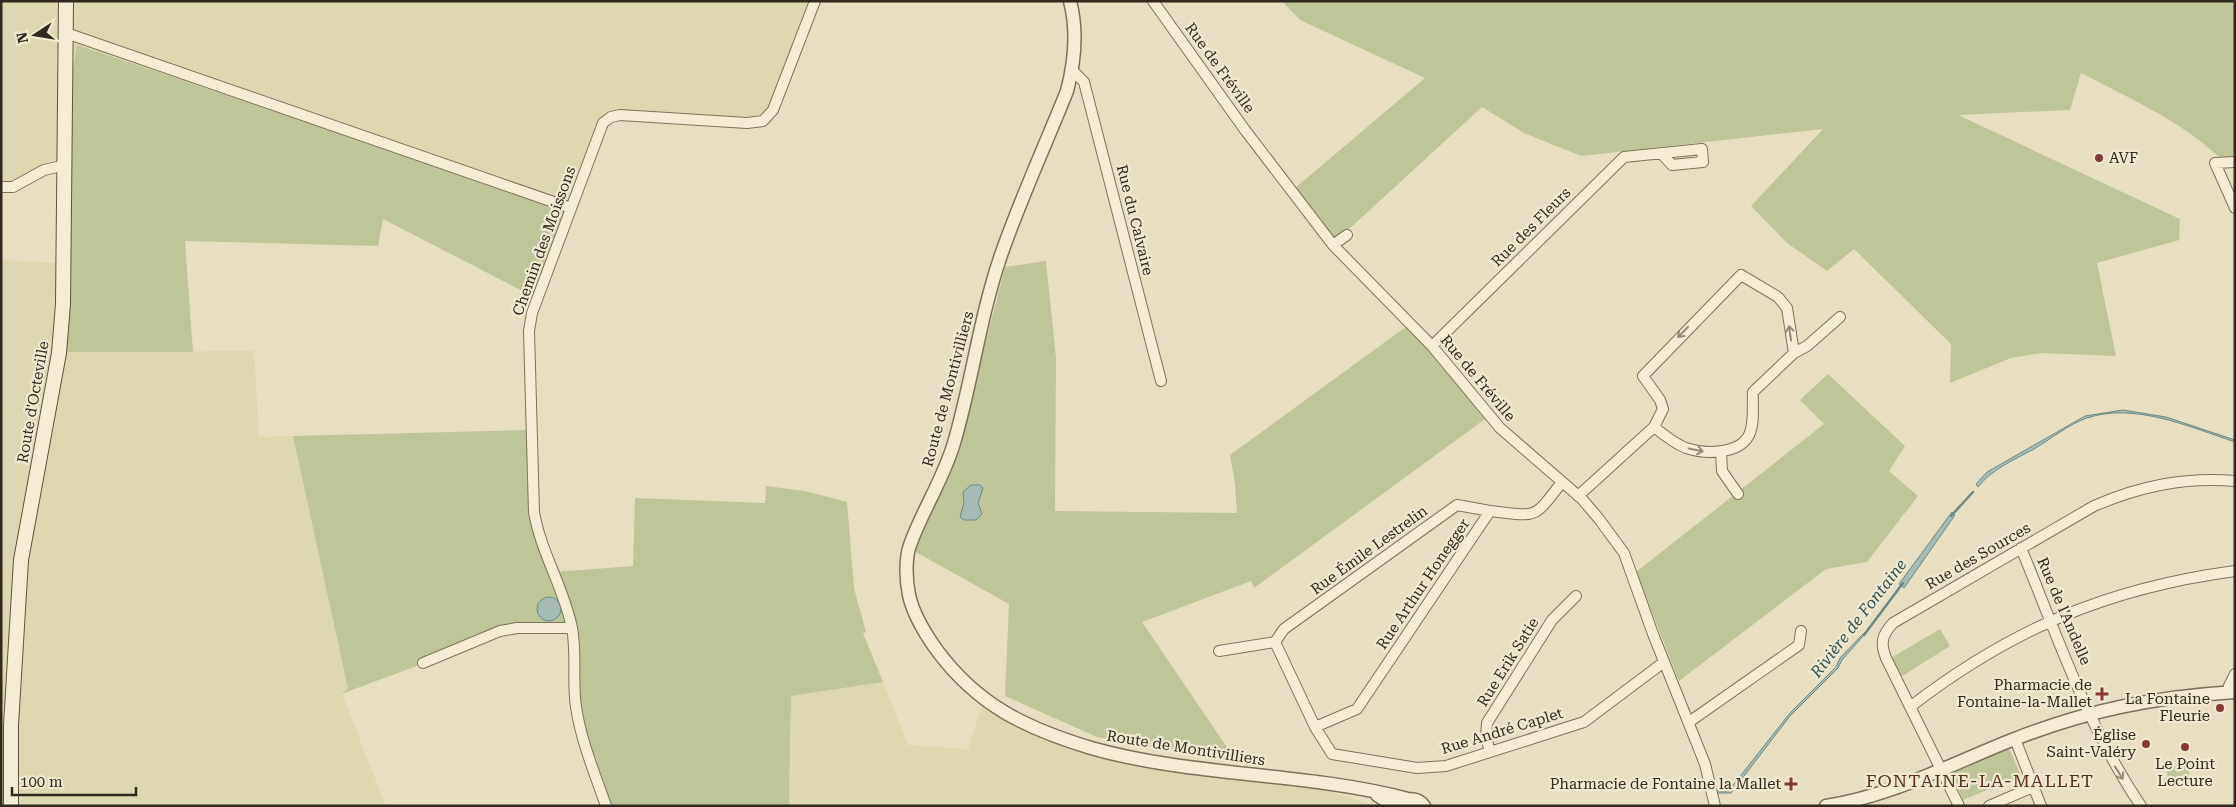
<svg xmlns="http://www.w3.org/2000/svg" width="2236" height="807" viewBox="0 0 2236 807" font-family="'Roboto Serif',serif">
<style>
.farmland{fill:#ddd8b2}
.green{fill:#bdc599}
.water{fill:#a5bbb6;stroke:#6d8883}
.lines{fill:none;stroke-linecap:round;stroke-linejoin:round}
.stream{stroke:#6d8883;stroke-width:2.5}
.minor-casing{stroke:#80715c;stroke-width:12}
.tertiary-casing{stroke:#80715c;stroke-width:15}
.secondary-casing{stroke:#62523f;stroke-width:16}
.minor{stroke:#f4ecd5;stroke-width:10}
.tertiary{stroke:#f4ecd5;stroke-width:12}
.secondary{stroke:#f4ecd5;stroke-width:14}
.oneway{stroke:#938a7a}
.poi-dot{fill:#883733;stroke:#f0e9d2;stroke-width:2}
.labels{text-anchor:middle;stroke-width:4.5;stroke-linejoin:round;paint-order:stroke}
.street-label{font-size:15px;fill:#32291e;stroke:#f0e9d2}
.poi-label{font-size:15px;fill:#32291e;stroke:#f0e9d2;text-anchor:end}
.water-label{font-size:16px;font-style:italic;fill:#2f504f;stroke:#f0e9d2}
.quarter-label{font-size:18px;letter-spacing:1px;fill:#593123;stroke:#f0e9d2}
</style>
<rect width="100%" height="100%" fill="#e8dfc3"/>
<path class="farmland" d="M1 1H821L776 109 764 123 617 118 605 125 573 212 77 46 59 158 1 185Z
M1 260 62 263 57 352 254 351 259 437 293 436 348 690 342 694 386 806H1Z
M883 682 908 745 968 749 982 705 1025 731 1091 757 1321 789 1376 806H789L791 696Z"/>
<path class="green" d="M1282 1H2235V158L2219 157C2180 120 2128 98 2081 73L2070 110 1958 115 2180 219 2179 240 2097 263 2116 356 2042 353 2011 358 1950 383 1951 344 1854 249 1827 271 1787 243 1751 206 1823 129 1581 156 1524 133 1482 107 1335 242 1294 189 1425 78 1300 20Z
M77 45 573 212 538 299 383 219 378 246 185 241 193 352H57L59 158Z
M1046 261 1056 358 1055 511 1237 513 1235 484 1230 455 1407 326 1432 353 1485 419 1254 588 1251 581 1142 622 1237 762 1097 737 1005 696 1009 604 914 551 916 538 958 451 1005 267Z
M1828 374 1905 446 1889 471 1918 496 1867 562 1826 569 1679 681 1636 572 1824 424 1800 400Z
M528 430 536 517 555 572 633 566 635 498 765 503 766 486 805 491 847 502 854 588 866 632 863 633 883 682 791 696 789 806H604L584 747 568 630H514L341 694 348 689 293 436Z
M1940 629 1950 646 1901 677 1891 658Z
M2004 749 2010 750 2021 776 1963 800 1952 774 1955 770Z
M2189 765V776L2169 787 2166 767Z"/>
<path class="water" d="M2123 410 2166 417 2235 440V442C2190 427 2134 402 2087 418 2069 424 2051 439 2034 449 2014 460 1992 469 1978 487L1976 484 1987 472 2085 416Z
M971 485H980L983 488 978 503 982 514 976 520H964L960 517 964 503 963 492Z
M1952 512 1955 515 1904 588 1899 584Z
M537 609a12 12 0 1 1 24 0a12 12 0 1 1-24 0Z
M1865 632V634L1842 660 1838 668 1790 716 1731 793H1715L1714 790 1725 792 1730 789 1790 713 1836 667 1840 658Z"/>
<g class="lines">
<path class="stream" d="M1951 516 1973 492
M1864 635 1903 583"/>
<defs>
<path id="minor" d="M1153 1 1245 130 1333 245 1432 346 1500 428 1582 499 1599 519 1624 553 1653 634 1705 764 1715 806
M66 33 571 208
M1072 70 1084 82 1161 381
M2235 162 2215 163 2235 208
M1 187H13L44 170 66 165
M1333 245 1347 235
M1432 346 1624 157 1702 149 1703 162 1672 165 1661 153
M1794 353 1807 346 1840 317
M1721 452 1722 471 1738 494
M1578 496 1654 427 1663 409 1660 400 1643 376 1741 275 1778 297 1787 308 1794 353 1753 392C1752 405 1755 423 1749 435 1739 455 1704 454 1686 448 1675 444 1663 434 1654 427
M2021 548C2057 635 2088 728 2141 806
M1275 642 1284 629 1457 505 1490 511
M1219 651 1275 642 1315 727 1332 754 1417 768 1446 766 1584 722 1664 662
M423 663 500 631 517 628H572
M2229 693V686L2235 674
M1910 707C2011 629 2108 588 2235 571
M1689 722 1799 645 1801 631
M1315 727 1357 709 1490 511C1538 516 1532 521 1562 482
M2015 739 2041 806
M1490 752 1486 737 1487 723 1552 620 1576 596
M606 806C595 774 581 741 576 707 572 681 577 654 572 628 564 588 541 553 534 512L529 331 532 313 603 123 611 117 620 115 747 123 763 121 773 110 815 1
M1959 806 1886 658C1880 643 1882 635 1893 623L2094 506C2140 486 2184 477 2235 481
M1989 806 2033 787"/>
<path id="tertiary" d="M1070 1C1078 32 1075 61 1067 91 1045 146 1020 200 1001 255 980 316 972 382 954 443 943 480 922 511 910 545 905 559 906 580 909 595 913 614 924 632 936 649 977 705 1025 728 1091 748 1193 777 1306 772 1408 799
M1377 795 1394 806
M1401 804C1409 797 1418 798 1424 806
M1826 806C1892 796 1951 764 2012 740 2088 710 2154 697 2235 692"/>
<path id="secondary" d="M11 806V725L21 560 59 353 63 304 66 1"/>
</defs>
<use href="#minor" class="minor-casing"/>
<use href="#tertiary" class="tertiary-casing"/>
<use href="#secondary" class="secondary-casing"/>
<use href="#minor" class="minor"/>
<use href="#tertiary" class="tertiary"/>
<use href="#secondary" class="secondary"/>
</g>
<defs><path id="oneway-shaft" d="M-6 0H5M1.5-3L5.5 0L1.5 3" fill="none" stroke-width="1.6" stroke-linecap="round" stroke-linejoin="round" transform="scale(1.25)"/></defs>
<g class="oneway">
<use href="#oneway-shaft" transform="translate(1683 332) rotate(134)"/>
<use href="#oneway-shaft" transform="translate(1790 333) rotate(-98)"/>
<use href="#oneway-shaft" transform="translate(1696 450) rotate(11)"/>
<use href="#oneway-shaft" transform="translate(2119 773) rotate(58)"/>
</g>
<g class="poi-dot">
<circle cx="2099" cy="158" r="5"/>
<path d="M2099.5 686.5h5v5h5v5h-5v5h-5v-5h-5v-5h5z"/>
<circle cx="2220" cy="708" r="5"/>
<circle cx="2146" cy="744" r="5"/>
<circle cx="2185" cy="747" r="5"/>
<path d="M1788.5 776.5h5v5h5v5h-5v5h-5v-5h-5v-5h5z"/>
</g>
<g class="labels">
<g class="street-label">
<text transform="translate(1220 68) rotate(54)" y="5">Rue de Fréville</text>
<text transform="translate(1135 220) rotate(76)" y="5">Rue du Calvaire</text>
<text transform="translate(1531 227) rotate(-45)" y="5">Rue des Fleurs</text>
<text transform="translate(544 241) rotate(-70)" y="5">Chemin des Moissons</text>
<text transform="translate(1478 378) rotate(50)" y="5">Rue de Fréville</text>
<text transform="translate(948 389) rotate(-75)" y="5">Route de Montivilliers</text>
<text transform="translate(33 402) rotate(-80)" y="5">Route d'Octeville</text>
<text transform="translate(1369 550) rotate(-36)" y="5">Rue Émile Lestrelin</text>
<text transform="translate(1978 556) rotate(-30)" y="5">Rue des Sources</text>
<text transform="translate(1423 584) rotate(-56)" y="5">Rue Arthur Honegger</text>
<text transform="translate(2064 611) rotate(67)" y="5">Rue de l'Andelle</text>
<text transform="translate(1508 662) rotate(-58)" y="5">Rue Erik Satie</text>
<text transform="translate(1502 731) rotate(-17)" y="5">Rue André Caplet</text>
<text transform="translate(1186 748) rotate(9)" y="5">Route de Montivilliers</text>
</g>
<g class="poi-label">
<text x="2109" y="163" text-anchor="start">AVF</text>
<text x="2092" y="690">Pharmacie de<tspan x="2092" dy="17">Fontaine-la-Mallet</tspan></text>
<text x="2210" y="704">La Fontaine<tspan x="2210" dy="17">Fleurie</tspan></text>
<text x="2136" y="740">Église<tspan x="2136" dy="17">Saint-Valéry</tspan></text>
<text x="2185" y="769" text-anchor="middle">Le Point<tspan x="2185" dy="17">Lecture</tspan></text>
<text x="1781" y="789">Pharmacie de Fontaine la Mallet</text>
</g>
<g class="water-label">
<text transform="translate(1858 618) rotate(-52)" y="6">Rivière de Fontaine</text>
</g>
<g class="quarter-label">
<text x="1980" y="787">FONTAINE-LA-MALLET</text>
</g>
</g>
<rect width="2236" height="807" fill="none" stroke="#32291e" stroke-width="5"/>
<g transform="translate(35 35) rotate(258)" stroke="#f0e9d2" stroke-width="4" paint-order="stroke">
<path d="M0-4L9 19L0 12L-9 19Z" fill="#32291e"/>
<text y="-8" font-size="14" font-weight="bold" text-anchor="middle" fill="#32291e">N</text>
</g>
<path d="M12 787v8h124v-8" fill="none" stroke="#32291e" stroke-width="2.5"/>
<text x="20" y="787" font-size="15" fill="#32291e" stroke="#f0e9d2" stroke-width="4" paint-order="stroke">100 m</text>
</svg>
